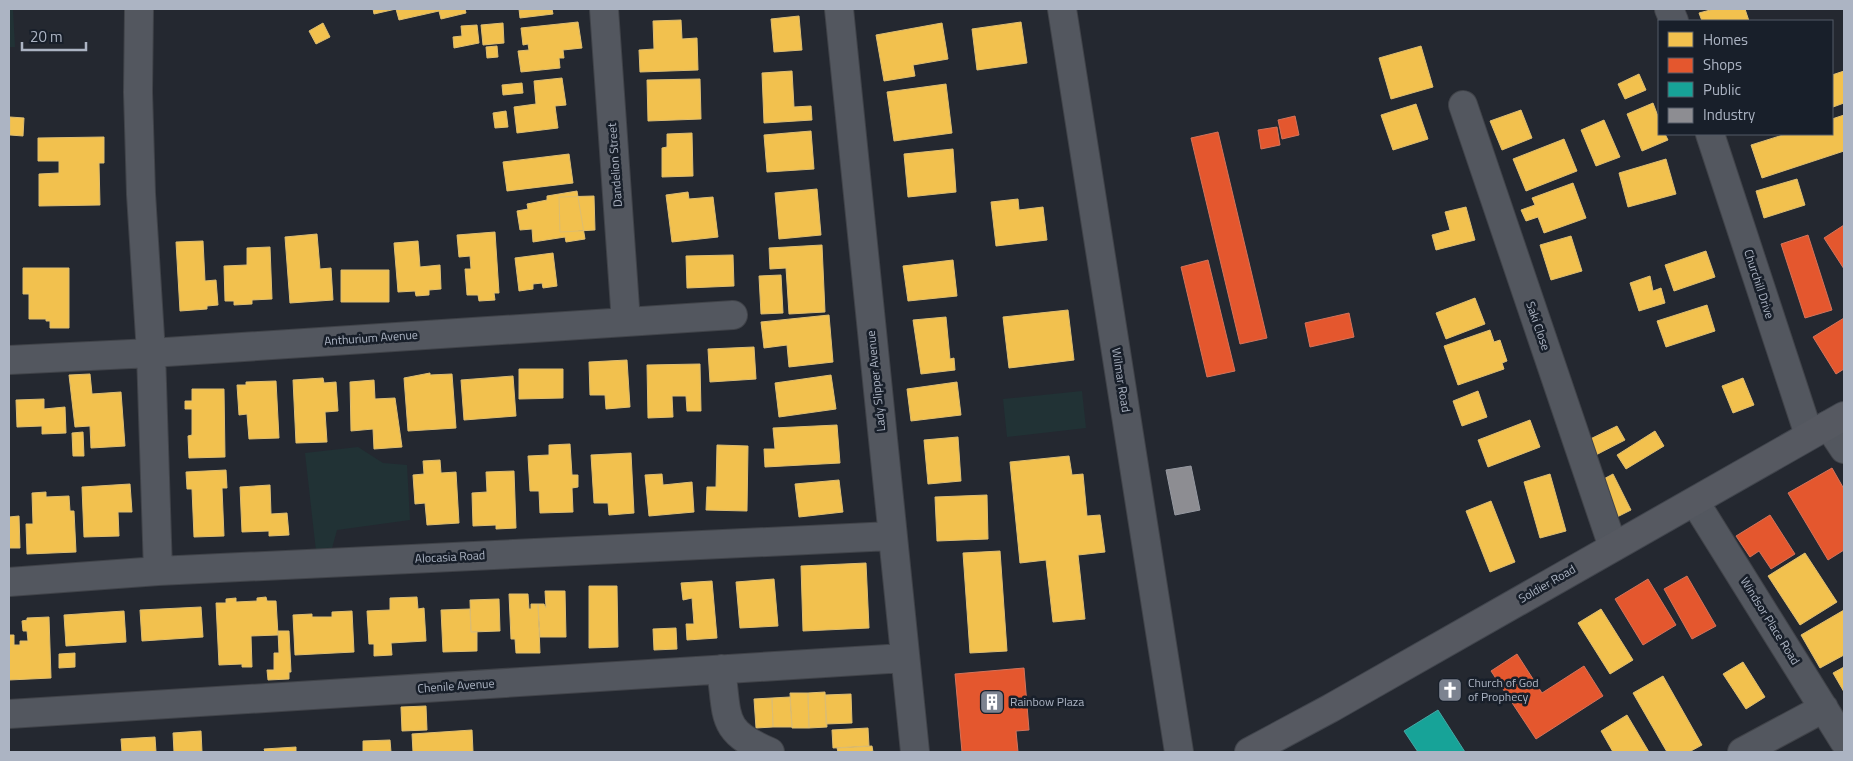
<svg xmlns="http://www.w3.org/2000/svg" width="1853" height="761" viewBox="0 0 1853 761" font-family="'Titillium Web',sans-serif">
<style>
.green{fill:#213235}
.homes{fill:#f2c14e;stroke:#ddbd71}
.shops{fill:#e4572e;stroke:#d3735b}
.public{fill:#17a398;stroke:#44a8a5}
.industry{fill:#8d8d92;stroke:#9699a1}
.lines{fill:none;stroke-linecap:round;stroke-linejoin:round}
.minor-casing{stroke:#404349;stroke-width:30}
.major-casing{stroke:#41454d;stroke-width:30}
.minor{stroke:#53575f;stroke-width:28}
.major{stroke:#565961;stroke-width:28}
.labels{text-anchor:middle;stroke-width:5;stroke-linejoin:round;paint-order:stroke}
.street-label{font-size:12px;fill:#acb4c3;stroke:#181f2a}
.poi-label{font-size:12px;fill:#acb4c3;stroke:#181f2a;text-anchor:start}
</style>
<rect width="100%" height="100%" fill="#242830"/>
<path class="green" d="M9 9H13L15 47H9Z
M1082 391 1086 428 1007 437 1003 399Z
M358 447 383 463 407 465 410 520 337 530 331 552 316 551 305 453Z"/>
<path class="homes" d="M373 9H465L466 13 441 19 439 11 399 20 396 9 374 14Z
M519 9H552L553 14 520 18Z
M1714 9H1745L1749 21H1702L1699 13Z
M799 16 802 50 774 52 771 19Z
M681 20 682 39 697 38 698 70 640 72 639 50 654 49 653 21Z
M578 22 582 48 563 50 564 58H559L560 68 521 72 518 51 529 50 528 44 523 45 521 28Z
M1021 22 1027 63 977 70 972 29Z
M323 23 330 37 316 44 309 31Z
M503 23 504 43 483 45 481 25Z
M942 23 948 59 913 65 915 76 884 81 876 35Z
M477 25 479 43 454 48 453 37 462 36 461 26Z
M497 46 498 57 487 58 486 47Z
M1421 46 1433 87 1391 99 1379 58Z
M792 71 794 107 811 106 812 120 764 123 762 73Z
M1844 71V103L1833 107 1832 75Z
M1639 74 1646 90 1625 99 1618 84Z
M562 78 566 105 555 106 558 128 517 133 514 107 536 104 534 81Z
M700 79 701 119 648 121 647 80Z
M522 83 523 93 503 95 502 85Z
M946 84 952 133 894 141 887 92Z
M1653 103 1659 119V134H1665L1668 140 1642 151 1627 114Z
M1416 104 1428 139 1393 150 1381 115Z
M1521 110 1532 138 1502 150 1490 121Z
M506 111 508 127 495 128 493 113Z
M1844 115V151L1762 178 1751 145 1786 134H1832V119Z
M10 117 24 118 23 136 10 135Z
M1604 120 1620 157 1596 166 1581 130Z
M811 131 814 169 767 172 764 135Z
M692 133 693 176 662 177V148L667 147V134Z
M104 137V163H99L100 205 39 206V174L59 173V161H38V138Z
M1564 139 1577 171 1526 191 1513 159Z
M953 149 956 192 908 197 904 154Z
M569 154 573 183 507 191 503 162Z
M1666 159 1676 194 1628 207 1619 173Z
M1797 179 1805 205 1764 218 1756 191Z
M1573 183 1586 218 1544 233 1538 217 1526 221 1521 210 1535 205 1532 198Z
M817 189 821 235 779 239 775 193Z
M577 191 585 239 566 242 565 237 533 242 532 229 520 230 517 211 528 209 527 204 547 200V196Z
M688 192 689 199 713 197 718 237 672 242 666 195Z
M594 196 595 230 560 232 559 197Z
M1018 199 1019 210 1043 207 1047 240 996 246 991 202Z
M1466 207 1475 240 1436 250 1432 235 1450 230 1445 212Z
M495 232 499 293H494L495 300 479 301 478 295H467L465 269H471L470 256 459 257 457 235Z
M317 234 320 269 331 268 333 300 290 303 285 237Z
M1571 236 1582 271 1551 280 1540 245Z
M203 241 205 281 216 280 218 305 207 306V309L180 311 176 242Z
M418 241 420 267 440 265 441 289 429 290V295L416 296 415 291 398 292 394 243Z
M822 245 825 312 789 314 786 268 770 269 769 248Z
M270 247 272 299 252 300V304L234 305V301H225L224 266 247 265V248Z
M1706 251 1715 277 1674 291 1665 265Z
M553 253 557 286 543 288 542 283 533 284V289L519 291 515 258Z
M733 255 734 286 687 288 686 256Z
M953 260 957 296 908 301 903 266Z
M23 268H69V328H50V321H46V319H29V294H23Z
M341 270H389V302H341Z
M781 275 783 313 761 314 759 276Z
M1650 276 1653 291 1661 288 1665 303 1639 311 1630 283Z
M1475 298 1485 324 1446 339 1436 313Z
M1707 305 1715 331 1666 347 1657 321Z
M1068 310 1074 360 1009 368 1003 317Z
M829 315 833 362 789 367 787 345 764 348 761 322Z
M946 317 950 359 954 358 955 370 921 374 913 320Z
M1490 330 1494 342 1500 340 1507 361 1502 363 1504 369 1458 385 1444 346Z
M754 347 756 379 710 382 708 349Z
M627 360 630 407 606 409 605 395H590L589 362Z
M700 364 701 411H687L686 396H672L673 417 648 418 647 365Z
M519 369H563V398L519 399Z
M430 373V375L452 374 456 428 408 431 404 378Z
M90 374 92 394 121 392 125 446 91 448 90 426 75 427 69 375Z
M831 375 836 409 779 417 775 383Z
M513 376 516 416 464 420 461 380Z
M323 378 324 383 336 382 338 411 325 412 327 442 296 443 293 380Z
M1743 378 1754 405 1733 413 1722 386Z
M374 380 375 399 395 398 402 447 374 449 373 429 351 431 350 382Z
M276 381 279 438 249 439 247 414 239 415 237 385H246V382Z
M957 382 961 415 911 421 907 389Z
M192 389H224L225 457 189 458 188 436 192 435V409H185V401H192Z
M1478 391 1487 417 1462 426 1453 401Z
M44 399V409L65 407 66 433 42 434V426L17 427 16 400Z
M1530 420 1540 447 1488 467 1478 440Z
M837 425 840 463 765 467 764 449H775L773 428Z
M1617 426 1625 440 1590 458 1582 443Z
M1655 431 1664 446 1626 469 1617 455Z
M83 432 84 456H73L72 433Z
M958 437 961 481 928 484 924 440Z
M570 444 572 475H578V487L572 488 573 512 540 513 539 491H530L528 456 549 455V445Z
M717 445 748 446 747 511 706 510 707 487H716Z
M631 453 634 513 609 515 608 503H594L591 455Z
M1069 456 1072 475 1083 474 1087 516 1100 515 1105 552 1078 555 1085 619 1053 622 1046 560 1020 563 1010 462Z
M440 460 441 473 456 472 459 523 427 525 425 503 415 504 413 475 424 474 423 461Z
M226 470 227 488H222L224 536 194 537 192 489H187L186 472Z
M514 471 516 528 496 529V525L473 526 472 493 487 492 486 472Z
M662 474 663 485 692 482 694 512 649 516 645 475Z
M1550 474 1566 531 1540 538 1524 482Z
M1613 474 1631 510 1615 518 1598 482Z
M839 480 843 512 799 517 795 484Z
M130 484 132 512H118L119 536 84 537 82 487Z
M270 485 271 514 287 513 289 535 269 536V531L242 532 240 487Z
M46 492V497L69 496 70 511H74L76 552 27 554 26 524H33L32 493Z
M987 495 988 539 937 541 935 497Z
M1491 501 1515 562 1490 572 1466 511Z
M19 516 20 548H9V557V517Z
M1000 551 1007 651 970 653 963 553Z
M1805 553 1837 602 1800 625 1768 576Z
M866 563 869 628 803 631 801 566Z
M774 579 778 626 740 628 736 582Z
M712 581 717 638 687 640 686 624H694L692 598 683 600 681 583Z
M589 586H617L618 647 589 648Z
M545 591H565L566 637H540L538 604H544L546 608Z
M509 594H528L529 609H531V604H538L540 653H516L515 639H511Z
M266 597 267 601H276L278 635 251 636 252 667H242V664L219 665 216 603H226V599L236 598V602L257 601V598Z
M417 597 418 609 424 608 426 641 391 643 392 655 374 656V644H369L367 611 390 610V598Z
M499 599 500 631 471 632 470 600Z
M201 607 203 637 142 641 140 610Z
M470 609 471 632H477V651L443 652 441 610Z
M1601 609 1633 660 1610 674 1578 623Z
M1844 610V655L1820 668 1801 635Z
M124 611 126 642 66 646 64 615Z
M352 611 354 652 295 655 293 615 312 614V617H332V612Z
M49 617 51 678 9 680V635H14V645H20V641H28L27 631H23L22 621 27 620V618Z
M676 628 677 649 654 650 653 629Z
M278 631H289L291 672H289V679L268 680 267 670H274V653H279Z
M75 653V667L59 668V654Z
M1743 662 1765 697 1746 709 1723 674Z
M1844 667V692L1833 673Z
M1663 676 1702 745 1689 752H1667L1633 693Z
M825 692 827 727 809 728 808 693Z
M790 693H808L809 728H792Z
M851 694 852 723 826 724 825 695Z
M790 697 792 727H773L772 698Z
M772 698 773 727 756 728 754 699Z
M426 706 427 730 402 731 401 707Z
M1627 715 1649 752H1613L1601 731Z
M868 728 869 746 833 748 832 730Z
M472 730 473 752H413L412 734Z
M201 731 202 752H174L173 733Z
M155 737 156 752H122L121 739Z
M390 740 391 752H363V741Z
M872 746 873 752H838L837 748Z
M296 747V752H265L264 749Z"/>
<path class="shops" d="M1295 116 1299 135 1282 139 1278 120Z
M1277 127 1280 145 1261 149 1258 130Z
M1218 132 1267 338 1240 344 1191 138Z
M1844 225V269L1824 238Z
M1808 235 1832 310 1805 318 1781 244Z
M1208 260 1235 371 1207 377 1181 267Z
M1349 313 1354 337 1310 347 1305 323Z
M1844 318V369L1836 374 1813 337Z
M1832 468 1844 489V550L1828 560 1788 493Z
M1770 515 1795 554 1771 569 1759 551 1750 557 1736 536Z
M1687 576 1716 626 1692 639 1664 589Z
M1648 579 1676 625 1643 645 1615 599Z
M1517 654 1542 693 1584 666 1603 696 1536 739 1491 671Z
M1024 668 1029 730 1016 731 1018 752H962L955 674Z"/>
<path class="public" d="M1438 710 1465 752H1418L1404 731Z"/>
<path class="industry" d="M1191 466 1200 510 1175 515 1166 470Z"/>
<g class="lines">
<defs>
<path id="minor" d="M139 9 138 92 141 194 151 353 158 571
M604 9 626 322
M839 9 915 752
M1062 9 1179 752
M1669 9 1674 21
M1463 105 1613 547
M1710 134 1809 435
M9 360 151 353 733 315
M1828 425 1844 449
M1695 502 1844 741
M9 582 158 571 891 536
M721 669C728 718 720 731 770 752
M9 714 904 658
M1742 752 1824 708"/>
<path id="major" d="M1249 752 1331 708 1844 416"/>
</defs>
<use href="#minor" class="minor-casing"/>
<use href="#major" class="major-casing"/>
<use href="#minor" class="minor"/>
<use href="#major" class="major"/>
</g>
<defs>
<symbol id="church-square" viewBox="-11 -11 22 22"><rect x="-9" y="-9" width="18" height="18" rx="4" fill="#7c8390" stroke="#181f2a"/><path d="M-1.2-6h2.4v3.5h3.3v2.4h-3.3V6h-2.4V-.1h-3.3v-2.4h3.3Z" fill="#fff"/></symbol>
<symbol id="building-square" viewBox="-11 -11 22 22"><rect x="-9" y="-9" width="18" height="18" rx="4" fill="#7c8390" stroke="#181f2a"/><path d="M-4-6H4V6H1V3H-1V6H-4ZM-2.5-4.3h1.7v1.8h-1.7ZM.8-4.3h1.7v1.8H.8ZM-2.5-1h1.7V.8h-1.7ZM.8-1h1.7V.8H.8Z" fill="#fff"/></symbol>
</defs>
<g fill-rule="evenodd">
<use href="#church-square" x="1436" y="676" width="28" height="28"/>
<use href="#building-square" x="978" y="688" width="28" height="28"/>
</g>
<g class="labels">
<g class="street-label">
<text transform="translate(615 165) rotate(-94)" y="4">Dandelion Street</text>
<text transform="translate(1759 284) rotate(72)" y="4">Churchill Drive</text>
<text transform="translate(1538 326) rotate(71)" y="4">Saki Close</text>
<text transform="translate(371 338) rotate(-4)" y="4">Anthurium Avenue</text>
<text transform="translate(1121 380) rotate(81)" y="4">Wilmar Road</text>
<text transform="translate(876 381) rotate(-96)" y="4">Lady Slipper Avenue</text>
<text transform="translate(450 557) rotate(-3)" y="4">Alocasia Road</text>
<text transform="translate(1547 584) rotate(-30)" y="4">Soldier Road</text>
<text transform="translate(1770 621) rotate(58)" y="4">Windsor Place Road</text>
<text transform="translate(456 686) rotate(-4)" y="4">Chenile Avenue</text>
</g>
<g class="poi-label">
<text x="1468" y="687">Church of God<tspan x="1468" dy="14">of Prophecy</tspan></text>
<text x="1010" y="706">Rainbow Plaza</text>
</g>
</g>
<rect width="1853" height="761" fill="none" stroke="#acb4c3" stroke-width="20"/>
<rect x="1658" y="20" width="175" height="115" fill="#181f2a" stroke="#535b67"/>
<rect x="1668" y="32" width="25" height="15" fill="#f2c14e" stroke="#535b67"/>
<text x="1703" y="45" font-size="15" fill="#acb4c3">Homes</text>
<rect x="1668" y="58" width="25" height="15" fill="#e4572e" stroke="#535b67"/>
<text x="1703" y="70" font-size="15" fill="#acb4c3">Shops</text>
<rect x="1668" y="82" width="25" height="15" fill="#17a398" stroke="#535b67"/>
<text x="1703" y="95" font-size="15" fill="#acb4c3">Public</text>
<rect x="1668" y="108" width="25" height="15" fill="#8d8d92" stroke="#535b67"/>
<text x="1703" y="120" font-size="15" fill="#acb4c3">Industry</text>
<path d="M22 42v8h64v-8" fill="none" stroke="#acb4c3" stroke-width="2.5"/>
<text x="30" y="42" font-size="15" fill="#acb4c3" stroke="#181f2a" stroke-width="4" paint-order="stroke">20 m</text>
</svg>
